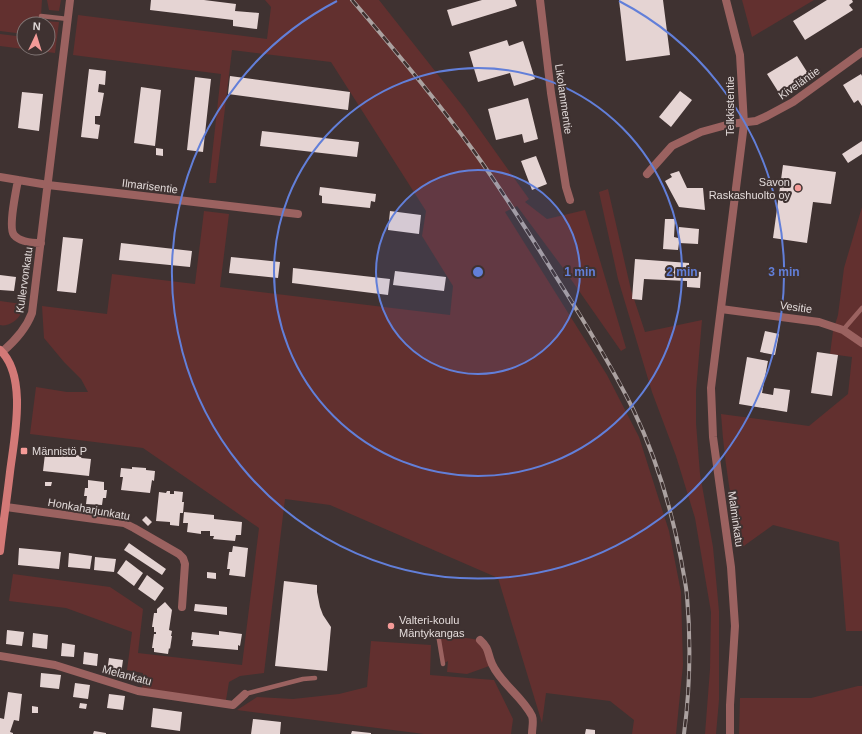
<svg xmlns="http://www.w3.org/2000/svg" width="862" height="734" viewBox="0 0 862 734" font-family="Arial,sans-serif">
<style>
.green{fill:#62302f}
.building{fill:#e5d4d3}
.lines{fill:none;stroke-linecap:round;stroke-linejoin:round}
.service{stroke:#9b6260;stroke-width:4.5}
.minor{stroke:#9b6260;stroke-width:8}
.tertiary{stroke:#9b6260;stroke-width:8}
.secondary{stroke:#d37977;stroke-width:8}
.rail-casing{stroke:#aba1a0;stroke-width:4}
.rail{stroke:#3f3231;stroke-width:2.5;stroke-dasharray:8;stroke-linecap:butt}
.ring{fill:none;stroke:#627fd9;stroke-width:2}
.poi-dot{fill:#f59b98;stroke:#3f3231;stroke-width:1.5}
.labels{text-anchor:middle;stroke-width:4;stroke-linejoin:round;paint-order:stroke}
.street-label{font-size:11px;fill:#e3dbda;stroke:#3f3231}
.poi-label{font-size:11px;fill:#e3dbda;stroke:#3f3231;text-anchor:start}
.centre{fill:#627fd9;stroke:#3f3231;stroke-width:2}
.ring-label{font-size:12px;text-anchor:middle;font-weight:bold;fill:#627fd9;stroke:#3f3231;stroke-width:4;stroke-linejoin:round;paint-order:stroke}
</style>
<rect width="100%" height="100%" fill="#3f3231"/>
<path class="green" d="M0 0H42L41 16 39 24H24V34L0 31Z
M47 0H61L59 11 49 10Z
M265 0H379L465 109 529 199 525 202 547 219 585 210 626 348 621 351 563 268 517 206 505 212 607 375 639 437 669 531 681 592 683 665 676 734H632L634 720 610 701 546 693 542 723 498 578 330 505 285 499 264 673 240 676 229 682 226 700 142 690 143 673 127 670 132 632 66 608 9 601 13 574 110 587 143 609 138 653 242 665 259 528 143 448 30 434 36 387 67 392H88L81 379 64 362 44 338 42 306 107 314 112 274 195 284 204 211 229 214 220 287 450 315 453 286 422 236 426 211 331 62 232 50 216 183H209L221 74 73 55 78 15 267 39 271 7Z
M742 0H814L752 37Z
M44 21 59 22 55 53 0 46V34L24 37V48H48V24H42Z
M608 189 631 290 645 332 702 320 696 391V423L700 474 713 547 719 611V700L716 734H705L710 669 711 612 695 518 676 456 652 392 618 279 599 192Z
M862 207V631H846L839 542 773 525 741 548C731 504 724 459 721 414L809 426 848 394 852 357 830 354 833 331 838 315 844 268Z
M0 301 22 304C22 307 22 311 21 313 18 321 7 327 0 325Z
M438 634 480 640 492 665 467 674 447 672 448 661 443 664Z
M371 641 431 645 430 675 494 680 513 719 511 734H424L237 710 257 697 293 699 339 694 367 687Z
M858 686H862V734H739L740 698H811Z"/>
<path class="building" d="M151 0H204L236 4 235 11 259 13 257 29 233 26V20L150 10Z
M482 0H515L517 6 452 26 447 10Z
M619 0H663L670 55 626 61Z
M827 0H852L853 2 849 5 853 10 805 40 793 21Z
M507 40 509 46 523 41 535 79 514 86 510 73 478 82 469 52Z
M797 56 809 75 779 93 767 74Z
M89 69 106 71 105 85 99 84 98 92 104 93 100 116H95V124L100 125 98 139 81 137Z
M861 74 862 76V106L858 100 854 103 843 85Z
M230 76 350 92 348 110 228 94Z
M195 77 211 79 203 152 187 150Z
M141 87 161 90 155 146 134 143Z
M680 91 692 100 671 127 659 117Z
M22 92 43 94 39 131 18 128Z
M528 98 538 139 524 143 522 134 496 140 488 109Z
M262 131 359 142 357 157 260 146Z
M862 141V154L848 163 842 154Z
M156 148 163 149V156L156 155Z
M536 156 547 184 532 190 521 161Z
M783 165 836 172 831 204 813 202 807 243 773 238Z
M679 171 687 188H703L705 210 679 207 665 181 672 177 670 174Z
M320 187 376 194 375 202 371 201 370 208 322 203V196L319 195Z
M390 211 421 215 419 234 388 230Z
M665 219H675L674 237 678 238 679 227 699 229 698 244 679 243 678 250 663 249Z
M63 237 83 239 76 293 57 291Z
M121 243 192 251 190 267 119 260Z
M231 257 280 262 278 278 229 273Z
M635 259 689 263V271L701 272 700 288 687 287V281L644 279 642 300 632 299Z
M293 268 390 279 388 295 292 283Z
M395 271 446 277 444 291 393 285Z
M0 275 16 277 14 291 0 290Z
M765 331 779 334 775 355 760 352Z
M817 352 838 355 832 396 811 393Z
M747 357 768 361 762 393 773 395 774 388 790 390 787 412 739 404Z
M56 453 60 454V456L76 457V455L82 456 81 458 91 459 89 476 43 471 45 454 56 455Z
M132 467 146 468V470L155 471 154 481 152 480 150 493 121 490 123 477H120L121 468 132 469Z
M88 480 104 482V490H107L106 498H103L102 505 86 504 87 496H84L85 488H88Z
M45 482H52L51 486H45Z
M167 491H170V494H174V491L183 492 182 502H184L183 513H180L179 526 170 525V522L156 521 159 492 166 493Z
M184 512 214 515V519L242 522 241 535H236L235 541 213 539 214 536H210V531H201V534L187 532 188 523H183Z
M146 516 152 522 148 526 142 520Z
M129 543 166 569 162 575 124 550Z
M233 546 248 548 245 577 229 575 230 569H227L229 552H232Z
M19 548 61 552 59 569 18 565Z
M69 553 92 556 90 569 68 567Z
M95 557 116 559 114 572 94 570Z
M126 560 143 573 134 586 117 573Z
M207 572 216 573V579L207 578Z
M147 575 164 588 155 601 138 589Z
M284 581 317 585V592L320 607 323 615 331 627 327 671 275 666Z
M165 602 172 610 169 630 172 631 171 636H172L170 649 169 648 168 654 154 652V648H152L154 634H156V632H154V627H152L154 613H157V609Z
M195 604 227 607V615L194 611Z
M7 630 24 632 22 646 6 644Z
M219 631 242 634 240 646 238 645V650L192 646 193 640H191L192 632 219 635Z
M33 633 48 635 47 649 32 647Z
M62 643 75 645 74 657 61 656Z
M84 652 98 654 97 666 83 664Z
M109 658 123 660 121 674 107 672Z
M41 673 61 675 59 689 40 687Z
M75 683 90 685 88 699 73 697Z
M8 692 22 694 19 721 14 720 10 732 13 733V734H0V718L4 719Z
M109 694 125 696 123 710 107 708Z
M80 703 87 704 86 709 79 708Z
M32 706 38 707V713H32Z
M153 708 182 712 180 731 151 727Z
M253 719 281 722 280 734H251Z
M586 729 595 730V734H585Z
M94 731 106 733V734H93Z
M352 731 371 733V734H351Z"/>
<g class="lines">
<path class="service" d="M41 16 68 19
M843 330 862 308
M438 634 443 664
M245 694 303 679 315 678"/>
<path class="minor" d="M540 0 551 93 566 187 570 200
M647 174 672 146 701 132 730 124 756 121 767 116 793 102 862 52
M0 177 48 185 298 214
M18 180C16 191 8 228 14 235 20 242 32 243 41 243
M721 309 819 322 843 330 862 343
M2 352C15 341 26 329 32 313L70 0
M6 507 124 523 134 528 179 554 183 558 185 564 182 607
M480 640C490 649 487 653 492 664 501 684 522 696 532 716 534 721 532 728 532 734
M0 656 55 665 138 691 233 705 245 694"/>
<path class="tertiary" d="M726 0 740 55 744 124 711 388 713 437 731 567 735 626 730 705V734"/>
<path class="secondary" d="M0 350C28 376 14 439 10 472 7 498 3 524 0 551"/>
<defs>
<path id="rail" d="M352 0C394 49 435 98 473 150 501 189 527 230 553 272 581 316 609 361 633 409 656 457 671 507 681 559 683 572 686 584 687 596 691 642 690 689 684 734"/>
</defs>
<use href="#rail" class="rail-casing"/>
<use href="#rail" class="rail"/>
</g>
<circle cx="478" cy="272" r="102" fill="#627fd9" fill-opacity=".12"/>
<g class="ring">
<circle cx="478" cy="272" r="102"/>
<circle cx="478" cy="272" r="204"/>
<path d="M619 1A306 306 0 1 1 337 1"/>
</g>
<g class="poi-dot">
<circle cx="798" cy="188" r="4"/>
<rect x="20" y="447" width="8" height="8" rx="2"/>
<circle cx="391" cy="626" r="4"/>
</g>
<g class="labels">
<g class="street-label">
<text transform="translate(799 83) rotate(-35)" y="4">Kiveläntie</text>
<text transform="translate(564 99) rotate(82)" y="4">Likolammentie</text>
<text transform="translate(730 106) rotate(-90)" y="4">Telkkistentie</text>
<text transform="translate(150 186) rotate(7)" y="4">Ilmarisentie</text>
<text transform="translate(24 280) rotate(-82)" y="4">Kullervonkatu</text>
<text transform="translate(796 307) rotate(8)" y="4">Vesitie</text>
<text transform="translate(89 509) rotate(10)" y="4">Honkaharjunkatu</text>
<text transform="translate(736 519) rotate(82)" y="4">Malminkatu</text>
<text transform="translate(127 675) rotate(15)" y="4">Melankatu</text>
</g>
<g class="poi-label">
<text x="790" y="186" text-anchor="end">Savon<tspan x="790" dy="13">Raskashuolto oy</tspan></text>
<text x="32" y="455">Männistö P</text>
<text x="399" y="624">Valteri-koulu<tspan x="399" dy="13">Mäntykangas</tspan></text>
</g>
</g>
<circle cx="478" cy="272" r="6" class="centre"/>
<g class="ring-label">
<text x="580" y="276">1 min</text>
<text x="682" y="276">2 min</text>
<text x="784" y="276">3 min</text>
</g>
<g transform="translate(36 36) rotate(4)"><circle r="19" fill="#3f3231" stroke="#817675"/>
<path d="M0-3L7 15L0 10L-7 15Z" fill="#f59b98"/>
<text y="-6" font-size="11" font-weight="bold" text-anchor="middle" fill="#e3dbda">N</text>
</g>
</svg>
